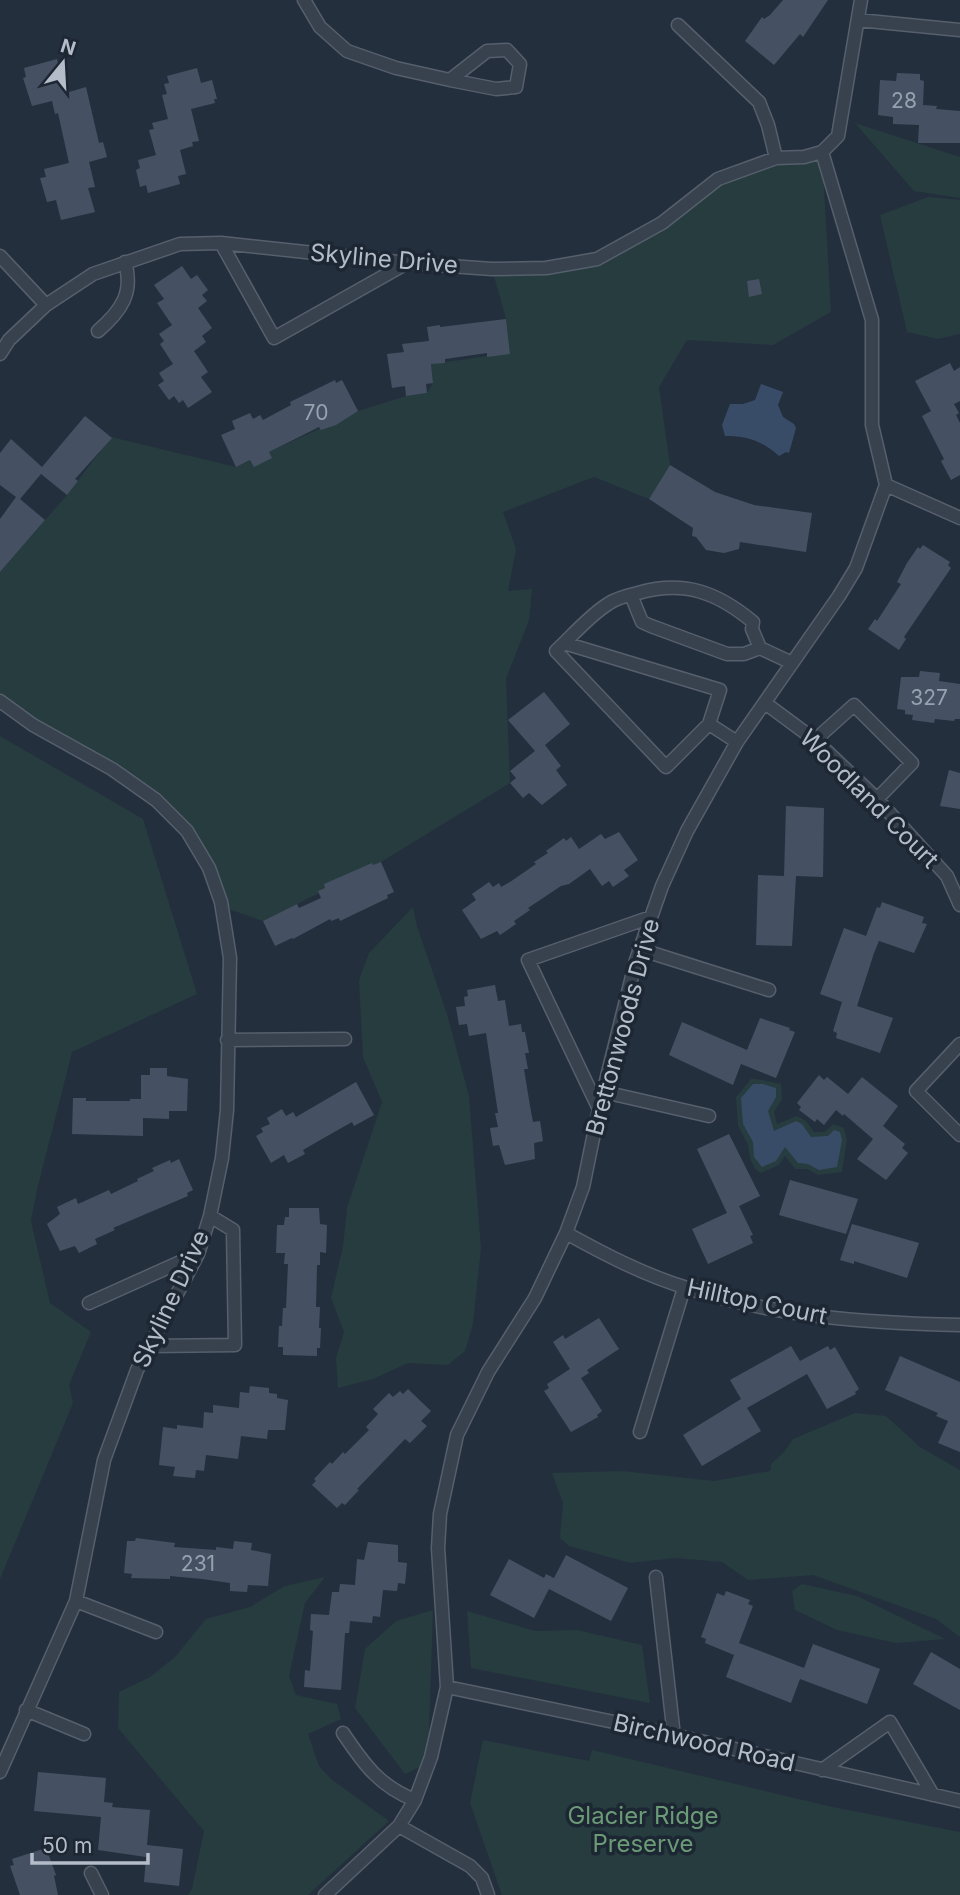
<svg xmlns="http://www.w3.org/2000/svg" width="960" height="1895" viewBox="0 0 960 1895" font-family="Inter,sans-serif">
<style>
.green{fill:#263c3f}
.water{fill:#394c67}
.building{fill:#455162}
.lines{fill:none;stroke-linecap:round;stroke-linejoin:round}
.street-casing{stroke:#565f6c;stroke-width:15}
.street{stroke:#38414e;stroke-width:12}
.labels{text-anchor:middle;stroke-width:7;stroke-linejoin:round;paint-order:stroke}
.number-label{font-size:21px;fill:#98a1af}
.street-label{font-size:24px;fill:#b4bcc9;stroke:#1d2633}
.park-label{font-size:24px;fill:#6b9a76;stroke:#1d2633}
</style>
<rect width="100%" height="100%" fill="#242f3e"/>
<path class="green" d="M855 123 960 157V198L914 191Z
M822 152 831 312 773 345 687 340 659 387 670 465 649 499 594 477 503 512 516 549 508 591 532 589 529 620 506 679 510 783 381 862 263 921 222 907 209 868 156 800 0 701V572L67 495 111 437 236 467 358 411 406 396 427 393 433 383 431 364 510 353 506 319 492 269 597 259 718 179Z
M928 197 960 200V334L938 339 907 332 880 215Z
M0 736 143 819 197 994 72 1052 37 1190 31 1221 50 1303 91 1332 69 1385 73 1403 0 1579Z
M413 907 417 926 447 1014 469 1096 481 1248 473 1324 465 1351 448 1365 408 1363 373 1379 338 1388 336 1358 344 1332 331 1298 343 1246 347 1208 382 1102 363 1057 359 980 369 953Z
M751 1079C763 1079 770 1082 781 1084L782 1099 774 1112 777 1124 797 1116 806 1121 814 1132H825L833 1124 844 1128 847 1140 842 1172 818 1175 807 1169H795L785 1156 779 1165 761 1173 756 1170 750 1159 748 1145 738 1126 736 1097Z
M855 1413 886 1416 920 1447 960 1470V1637L936 1619 813 1575 748 1580 722 1562 674 1558 630 1563 569 1546 560 1538 563 1503 552 1473 622 1471 714 1481 770 1471 771 1464 784 1452 793 1439Z
M325 1577 305 1603 289 1676 296 1695 337 1704 341 1719 308 1734 319 1766 331 1779 389 1821 308 1895H188L192 1889 204 1831 118 1728 119 1692 150 1677 175 1657 206 1619 250 1607 285 1586Z
M802 1584 857 1596 945 1639 896 1643 837 1630 795 1610 792 1591Z
M433 1610 428 1763 405 1774 355 1708 365 1649 396 1621Z
M467 1611 535 1631 577 1630 642 1645 650 1703 471 1668Z
M483 1740 589 1761 592 1750 828 1806 960 1832V1895H502L470 1803Z"/>
<path class="water" d="M761 384 783 392 778 405 783 417 794 424 796 428 789 453 786 452 779 456C762 441 748 436 725 436L722 425 730 404H743L755 400Z
M753 1084H763L776 1088V1097L768 1111 774 1131 796 1121 802 1124 811 1137 828 1136 834 1130 840 1132 842 1140 837 1167 819 1170 808 1164 798 1163 785 1147 776 1161 762 1167 754 1157 753 1142 743 1124 741 1098Z"/>
<path class="building" d="M783 0H828L803 37 800 34 774 65 745 41 762 17 764 19 770 15Z
M57 59 59 67H62L69 92 86 87 99 143 103 142 107 157 89 162 95 187 88 188 95 212 61 220 56 200 47 202 40 178 46 177 44 169 69 163 58 113 55 114 52 101 32 106 23 78 26 77 24 68Z
M197 68 201 83 212 80 217 99H214L215 103 191 109 199 141 192 142 193 146 180 150 186 174 178 176 180 184 148 193 146 185 140 187 136 170 140 168 138 160 156 155 149 130 154 129 152 123 168 119 162 95 167 94 164 84 169 83 167 76Z
M897 73 920 74V80L924 81 923 105 937 106 936 109 960 111V143H918L919 125 893 124V117L878 115 880 80 896 81Z
M182 266 191 279 197 275 208 290 202 295 207 301 198 308 212 328 202 336 206 342 194 351 208 372 201 377 212 392 188 408 183 400 179 403 174 396 169 400 158 385 164 381 159 373 173 364 160 344 164 341 159 334 172 325 157 303 164 299 154 285Z
M759 279 762 294 749 297 747 281Z
M506 319 510 354 487 357V353L445 359V363L431 364 433 383 426 384 427 393 406 396 405 386 392 388 387 354 404 352 402 344 429 341 427 327 440 325V327Z
M950 363 954 371 960 367V401L954 404 959 413 956 415 960 423V475L951 480 941 461 944 459 922 416 931 411 915 381Z
M335 380 336 383 342 380 358 411 336 425 321 430 319 427 269 452 272 458 254 467 250 460 236 467 221 435 235 429 232 421 250 413 253 419 260 415 263 420 291 405 290 402Z
M85 416 112 438 75 479 78 481 67 495 41 474 20 499 45 520 0 572V519L16 497 0 485V453L11 439 42 467Z
M670 465 715 492 754 505 812 513 806 552 740 542 739 549 724 553 706 550 696 537 692 536 693 528 649 499Z
M923 545 950 562 948 565 951 568 904 637 906 639 899 650 868 629 875 619 877 621 901 584 897 582 907 563 918 547 920 549Z
M920 671 940 673 939 681 960 684V719H955L954 721 935 719 934 723 912 720 913 715 905 714V710L897 709 901 677H919Z
M544 692 570 724 545 745 561 766 556 770 567 785 542 805 529 793 523 798 510 783 516 778 510 771 535 751 508 720Z
M949 770 960 773V809L940 806Z
M786 806 824 808 823 877 796 876 792 946 756 945 758 875 784 876Z
M619 832 638 860 624 870 629 876 613 887 609 881 602 886 590 869 569 884 561 886 528 908 530 910 514 921 516 924 500 935 497 931 481 939 462 910 476 900 472 894 489 882 493 887 499 883 501 887 510 882 536 864 534 862 548 853 546 851 564 838 566 841 571 837 579 849 601 834 605 839Z
M381 862 394 892 387 895 388 898 340 921 339 918 331 921 330 919 293 939 292 938 275 946 263 921 297 904 299 908 321 898 318 891 325 888 324 884 372 863 373 865Z
M882 902 924 917 922 923 927 924 914 953 879 941 874 953 857 1006 893 1018 880 1053 836 1038 837 1033 833 1031 842 1002 820 994 844 928 866 936 877 907 880 908Z
M495 985 498 1001 505 1000 509 1026 521 1024 522 1032H525L529 1053H525L528 1069H524L530 1106 533 1122 540 1121 543 1141 534 1143 535 1159 505 1165 499 1145 493 1146 490 1128 498 1127 495 1113H498L486 1033 469 1036 467 1024 459 1025 456 1007 465 1006 464 997 468 996 467 990Z
M760 1018 790 1028 789 1030 795 1032 776 1078 741 1064 733 1085 669 1055 682 1022 747 1050Z
M150 1068H167V1076L188 1079 187 1111H169V1119L143 1118V1136L72 1134 73 1098H86V1101H130V1099H141V1075H150Z
M819 1075 824 1080 827 1077 848 1094 862 1077 898 1106 883 1126 905 1144 902 1148 908 1153 886 1180 857 1159 873 1139 844 1114 843 1116 836 1110 824 1125 817 1119 815 1122 799 1110 801 1107 797 1103Z
M356 1082 374 1115 354 1126 352 1122 322 1139 303 1150 305 1154 288 1163 284 1155 271 1163 256 1136 263 1132 261 1128 270 1124 267 1118 282 1109 286 1116 293 1112 296 1117Z
M729 1134 760 1196 739 1206 753 1235 750 1236 753 1243 708 1264 692 1229 727 1213 697 1149Z
M179 1159 193 1190 187 1193 188 1196 113 1228 115 1230 95 1239 97 1244 79 1253 75 1246 60 1251 47 1224 60 1214 57 1207 76 1198 78 1204 109 1190 111 1194 138 1181 137 1179 154 1171 152 1168 170 1160 171 1163Z
M790 1180 858 1199 846 1234 779 1215Z
M289 1208H319L320 1224 327 1225 326 1253 320 1252V1265H317L316 1307H320L319 1328H321L320 1348H317V1356L283 1355V1347H278L279 1326H282L283 1308H286L288 1264H284L285 1253H276L277 1225H284L285 1217H289Z
M852 1224 919 1243 907 1278 854 1261V1264L840 1260Z
M599 1318 619 1349 587 1370 589 1373 581 1378 602 1411 597 1415 598 1417 571 1432 544 1391 549 1388 547 1384 570 1369 553 1342 563 1335 565 1339Z
M791 1346 800 1361 828 1346 830 1350 835 1347 859 1389 855 1392 856 1394 827 1409 807 1374 747 1408 761 1431 702 1466 683 1435 741 1399 730 1380Z
M900 1356 960 1382V1452L938 1443 948 1421 936 1416 938 1413 885 1390Z
M250 1386 269 1388V1393L277 1394V1398L288 1400 285 1430H268L267 1439 241 1436 238 1459 206 1455 204 1471 196 1470 195 1478 173 1476 175 1467 159 1465 163 1427 177 1429V1425L203 1428 204 1412 213 1413V1405L239 1408 240 1392 249 1393Z
M408 1389 431 1411 421 1421 427 1426 410 1443 405 1439 357 1489 359 1490 345 1505 342 1503 337 1508 312 1485 316 1481 314 1479 330 1462 332 1464 343 1452 345 1454 369 1430 366 1427 378 1414 373 1409 389 1393 393 1397 400 1391 403 1394Z
M136 1538 175 1543 174 1547 216 1550V1547L233 1549 234 1541 252 1543 251 1550 271 1554 268 1586 248 1585 247 1592 230 1591V1583L202 1579 170 1576V1579L131 1578 132 1574 124 1573 127 1541H135Z
M368 1542 398 1545V1562L407 1563 405 1584 398 1583 397 1591 383 1590 380 1617 373 1616 372 1623 350 1621 349 1633H345L341 1690 304 1687 305 1670 310 1671 313 1631 310 1630 311 1614 329 1615 332 1592H339L340 1584 355 1585 357 1559 364 1560Z
M566 1555 628 1588 611 1621 549 1589 534 1618 490 1595 509 1559 544 1578 546 1574 554 1578Z
M726 1591 750 1600 748 1604 753 1606 739 1643 804 1668 813 1644 880 1669 867 1704 800 1679 791 1703 726 1677 734 1655 705 1643 706 1639 701 1637 717 1593 724 1596Z
M931 1652 960 1669V1710L913 1684Z
M38 1772 106 1778 104 1802 113 1803 112 1807 150 1810 147 1845 183 1849 179 1886 144 1882 146 1857 98 1850 101 1817 34 1811Z
M46 1848 56 1875 54 1876 58 1895H20L10 1866 14 1865 12 1859Z"/>
<g class="lines">
<defs>
<path id="street" d="M304 0 320 27 347 51 396 68 450 80 496 89 516 87 520 64 507 50 487 51 450 80
M858 20 960 30
M678 25 759 102 768 125 776 158
M221 243 274 338 407 263
M0 256 46 305
M98 331C121 311 134 293 125 262
M0 354 9 340 46 305 93 274 180 244 221 243 408 263 492 269 546 268 597 259 662 223 718 179 776 158 804 157 822 152 838 136 861 0
M886 485 960 518
M631 595 642 622 651 626 727 654H744L760 648 792 663
M564 643 720 690 709 724 666 767 556 651C571 637 590 615 608 604 616 598 629 595 638 593 684 580 717 592 753 622L752 629 760 648
M0 701 33 725 112 769 156 800 187 831 209 868 221 902 230 958 227 1110 222 1158 210 1216 198 1254 137 1370 104 1460 76 1601 0 1772
M765 703 815 740 877 799 947 876 960 905
M709 724 737 742
M815 740 854 705 912 763 877 799
M639 949 769 990
M227 1040 345 1039
M960 1044 916 1091 960 1135
M604 1092 709 1116
M599 1109 528 960 651 917
M566 1233C604 1254 644 1275 687 1288 775 1317 868 1323 960 1325
M89 1303 198 1254
M151 1346 235 1345 233 1230 210 1216
M640 1432 684 1288
M656 1577 674 1736
M76 1601 156 1632
M447 1687 652 1730 960 1801
M26 1710 84 1734
M343 1733C363 1763 380 1787 415 1800
M822 1770 890 1722 933 1795
M399 1826 470 1866 482 1878 488 1895
M91 1873 102 1895
M325 1895 399 1826 415 1800 431 1757 447 1687 438 1548 440 1514 457 1435 488 1372 535 1298 566 1233 583 1187 599 1109 636 960 662 886 687 831 737 742 839 596 856 568 886 485 872 425V320L822 152"/>
</defs>
<use href="#street" class="street-casing"/>
<use href="#street" class="street"/>
</g>
<g class="labels">
<g class="number-label">
<text x="904" y="108">28</text>
<text x="316" y="420">70</text>
<text x="929" y="705">327</text>
<text x="198" y="1571">231</text>
</g>
<g class="street-label">
<text transform="translate(384 259) rotate(5)" y="8">Skyline Drive</text>
<text transform="translate(869 799) rotate(45)" y="8">Woodland Court</text>
<text transform="translate(623 1027) rotate(-75)" y="8">Brettonwoods Drive</text>
<text transform="translate(171 1299) rotate(-65)" y="8">Skyline Drive</text>
<text transform="translate(757 1302) rotate(12)" y="8">Hilltop Court</text>
<text transform="translate(704 1743) rotate(13)" y="8">Birchwood Road</text>
</g>
<g class="park-label">
<text x="643" y="1824">Glacier Ridge<tspan x="643" dy="28">Preserve</tspan></text>
</g>
</g>
<g transform="translate(63 63) rotate(18)" stroke="#1d2633" stroke-width="5" paint-order="stroke">
<path d="M0-5L12 26L0 18L-12 26Z" fill="#b4bcc9"/>
<text y="-10" font-size="19" font-weight="bold" text-anchor="middle" fill="#b4bcc9">N</text>
</g>
<path d="M32 1853v10h116v-10" fill="none" stroke="#b4bcc9" stroke-width="3.5"/>
<text x="42" y="1853" font-size="21" fill="#b4bcc9" stroke="#1d2633" stroke-width="5" paint-order="stroke">50 m</text>
</svg>
